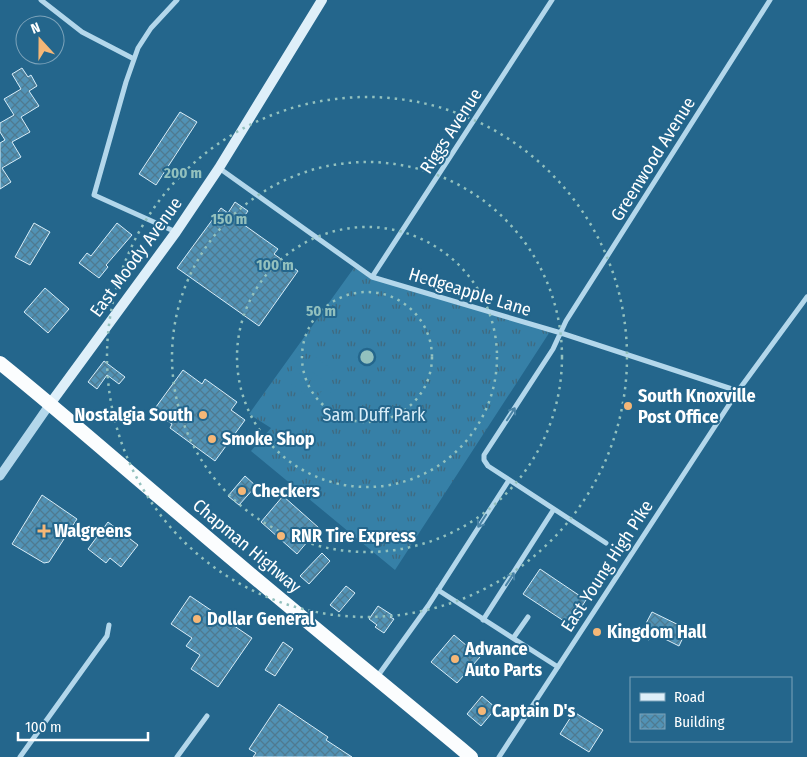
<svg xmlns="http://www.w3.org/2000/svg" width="807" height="757" viewBox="0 0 807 757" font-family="'Fira Sans Condensed',sans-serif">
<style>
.grass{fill:url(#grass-tufts)}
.pitch{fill:#3680a7}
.building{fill:url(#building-cross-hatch);stroke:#d8edf8}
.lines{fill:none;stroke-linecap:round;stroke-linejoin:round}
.minor{stroke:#b3d7eb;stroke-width:5}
.tertiary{stroke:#b3d7eb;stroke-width:9}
.secondary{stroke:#deeff9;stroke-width:10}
.trunk{stroke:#fbfdfe;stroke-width:14}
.oneway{stroke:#4882a4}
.ring{fill:none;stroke:#93c1be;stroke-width:2.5;stroke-dasharray:2.5 5}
.poi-dot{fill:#f5b777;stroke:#24668c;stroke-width:2}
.labels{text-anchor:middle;stroke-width:4;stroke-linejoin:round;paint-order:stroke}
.street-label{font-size:18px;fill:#fff;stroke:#24668c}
.poi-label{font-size:18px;font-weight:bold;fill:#fff;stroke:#24668c;text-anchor:start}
.park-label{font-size:18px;fill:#d8edf8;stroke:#24668c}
.centre{fill:#93c1be;stroke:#24668c;stroke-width:2.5}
.ring-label{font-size:15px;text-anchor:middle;font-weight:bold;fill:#93c1be;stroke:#24668c;stroke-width:4;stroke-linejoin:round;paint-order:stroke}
</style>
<defs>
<pattern id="grass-tufts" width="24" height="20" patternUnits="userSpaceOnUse" patternTransform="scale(1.25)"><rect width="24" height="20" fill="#3680a7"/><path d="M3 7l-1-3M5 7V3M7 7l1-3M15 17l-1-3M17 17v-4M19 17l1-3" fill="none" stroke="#40697e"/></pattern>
<pattern id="building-cross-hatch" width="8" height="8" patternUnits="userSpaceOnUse" patternTransform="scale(1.25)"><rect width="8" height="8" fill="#5192b5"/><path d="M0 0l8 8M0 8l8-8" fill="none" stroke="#4f7a90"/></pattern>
</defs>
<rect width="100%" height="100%" fill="#24668c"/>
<path class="grass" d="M356 265 372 277 551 330 395 570 251 451 271 428 249 414Z"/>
<path class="pitch" d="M312 355 337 373 328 384 304 366Z
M295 366 302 371 291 385 285 380Z
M305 373 312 378 301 392 295 387Z
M315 380 321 385 311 399 304 394Z
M324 388 331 392 320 406 314 401Z"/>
<path class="building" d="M22 68 28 77 31 75 37 86 29 91 39 106 21 117 30 132 12 142 21 157 2 168 11 182 0 189V143L5 140 0 132V123L14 115 4 99 21 89 12 74Z
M180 112 197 122 156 185 139 174Z
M235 202 248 211 240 222 278 249 274 254 298 271 259 326 177 268 221 208 228 213Z
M34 223 50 232 30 265 15 257Z
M117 223 132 235 106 265 108 267 99 278 79 263 87 253 91 256Z
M45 288 69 309 48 333 24 312Z
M104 361 125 377 119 384 107 375 97 389 88 382Z
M183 370 202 384 205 379 237 402 231 410 245 420 215 461 170 428 172 424 153 411Z
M245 476 256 486 239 505 228 496Z
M42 495 77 519 49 562 44 563 12 544Z
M283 496 319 528 297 554 261 522Z
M108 522 138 545 121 567 110 558 106 563 88 549Z
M322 553 330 561 309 584 300 576Z
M540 569 586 600 570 625 523 594Z
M346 586 355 593 339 612 330 605Z
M190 596 252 638 218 687 191 669 200 655 186 646 192 638 171 624Z
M378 606 392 615 390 617 394 619 384 633 375 627 377 625 369 619Z
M652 612 687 629 679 646 653 633 649 640 642 636 645 630 643 629Z
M454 635 480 657 457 683 431 662Z
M283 642 293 649 275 676 265 670Z
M482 696 496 708 481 726 467 714Z
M279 704 328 737 326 740 352 757H253L256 753 249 749Z
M574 712 603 730 589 752 560 734Z"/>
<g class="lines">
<path class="minor" d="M41 0 82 32 134 59
M219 168 372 277 561 333 738 391
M176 232 94 195 126 82 138 48 151 28 177 0
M372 277 552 0
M606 543 488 466 484 460V455L553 349 566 321 770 0
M438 590 558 667
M483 620 554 509
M514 637 528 617
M377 677 428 606 509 480
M20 757 107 636 109 625
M177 757 207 716
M499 757 738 391 807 297"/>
<path class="tertiary" d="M0 476 50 404"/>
<path class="secondary" d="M50 404 176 232 219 168 322 0"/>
<path class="trunk" d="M0 363C67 417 131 474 197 529 287 606 380 681 471 757"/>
</g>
<defs><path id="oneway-shaft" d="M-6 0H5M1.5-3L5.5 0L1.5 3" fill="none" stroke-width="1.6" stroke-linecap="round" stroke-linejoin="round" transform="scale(1.25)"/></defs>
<g class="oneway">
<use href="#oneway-shaft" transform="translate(511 414) rotate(-57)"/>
<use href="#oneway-shaft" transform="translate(482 521) rotate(123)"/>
<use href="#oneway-shaft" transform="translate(510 579) rotate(-57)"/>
</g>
<g class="ring">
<circle cx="367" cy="357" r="65"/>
<circle cx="367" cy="357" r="130"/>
<circle cx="367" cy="357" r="195"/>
<circle cx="367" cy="357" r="260"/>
</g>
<g class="poi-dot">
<circle cx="628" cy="406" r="5"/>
<circle cx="203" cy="415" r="5"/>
<circle cx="212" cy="439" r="5"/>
<circle cx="242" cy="491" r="5"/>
<path d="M41.5 523.5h5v5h5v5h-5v5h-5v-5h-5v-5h5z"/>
<circle cx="281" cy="536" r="5"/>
<circle cx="197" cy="619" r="5"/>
<circle cx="597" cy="632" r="5"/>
<circle cx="455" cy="659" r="5"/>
<circle cx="482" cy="711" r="5"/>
</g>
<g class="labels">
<g class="street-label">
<text transform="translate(451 131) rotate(-57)" y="6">Riggs Avenue</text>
<text transform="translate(653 159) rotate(-58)" y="6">Greenwood Avenue</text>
<text transform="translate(136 257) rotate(-54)" y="6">East Moody Avenue</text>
<text transform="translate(470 292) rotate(17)" y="6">Hedgeapple Lane</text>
<text transform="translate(247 546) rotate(40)" y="6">Chapman Highway</text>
<text transform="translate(607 566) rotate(-57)" y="6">East Young High Pike</text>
</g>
<g class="poi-label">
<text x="638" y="402">South Knoxville<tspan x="638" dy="21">Post Office</tspan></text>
<text x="193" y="421" text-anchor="end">Nostalgia South</text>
<text x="222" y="445">Smoke Shop</text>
<text x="252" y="497">Checkers</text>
<text x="54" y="537">Walgreens</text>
<text x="291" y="542">RNR Tire Express</text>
<text x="207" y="625">Dollar General</text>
<text x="607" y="638">Kingdom Hall</text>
<text x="465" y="655">Advance<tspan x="465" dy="21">Auto Parts</tspan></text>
<text x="492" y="717">Captain D's</text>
</g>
<g class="park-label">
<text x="374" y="421">Sam Duff Park</text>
</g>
</g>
<circle cx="367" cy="357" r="8" class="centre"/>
<g class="ring-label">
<text x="183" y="178">200 m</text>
<text x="229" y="224">150 m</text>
<text x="275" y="270">100 m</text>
<text x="321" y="316">50 m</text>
</g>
<rect x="630" y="677" width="162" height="65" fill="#24668c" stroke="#7ca3ba"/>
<rect x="640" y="693" width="25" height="8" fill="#deeff9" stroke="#7ca3ba"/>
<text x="674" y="702" font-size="15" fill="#ffffff">Road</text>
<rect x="640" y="714" width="25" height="15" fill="url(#building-cross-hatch)" stroke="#7ca3ba"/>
<text x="674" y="727" font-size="15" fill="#ffffff">Building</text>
<g transform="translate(40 40) rotate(339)"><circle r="24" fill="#24668c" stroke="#7ca3ba"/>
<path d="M0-4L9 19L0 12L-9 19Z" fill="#f5b777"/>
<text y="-8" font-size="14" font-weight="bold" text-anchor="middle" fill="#ffffff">N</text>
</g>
<path d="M18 732v8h130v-8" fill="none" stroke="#ffffff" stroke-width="2.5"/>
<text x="25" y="732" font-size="15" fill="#ffffff" stroke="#24668c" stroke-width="4" paint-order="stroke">100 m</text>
</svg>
